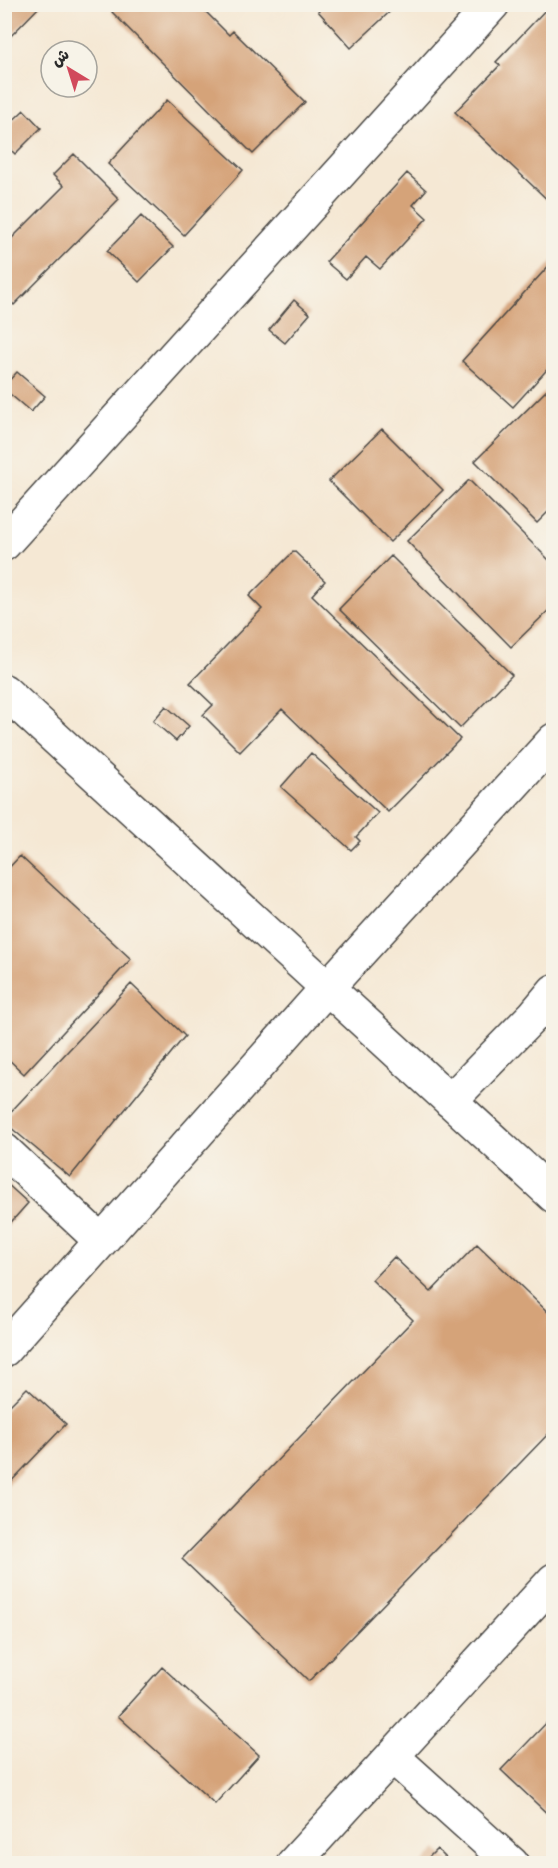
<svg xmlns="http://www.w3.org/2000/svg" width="558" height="1868" viewBox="0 0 558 1868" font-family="Itim,'Playpen Sans Arabic',sans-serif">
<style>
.building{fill:#d5a379}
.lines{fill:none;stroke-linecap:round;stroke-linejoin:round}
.minor-casing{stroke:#494744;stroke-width:36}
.minor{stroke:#fff;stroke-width:33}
</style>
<rect width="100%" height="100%" fill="#f7f3e8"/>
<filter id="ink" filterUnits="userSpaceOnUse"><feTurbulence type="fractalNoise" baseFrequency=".0167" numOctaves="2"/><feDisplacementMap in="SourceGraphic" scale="12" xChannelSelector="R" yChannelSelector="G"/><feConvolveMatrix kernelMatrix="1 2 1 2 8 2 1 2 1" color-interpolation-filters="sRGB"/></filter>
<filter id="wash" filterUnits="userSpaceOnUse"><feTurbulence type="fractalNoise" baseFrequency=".008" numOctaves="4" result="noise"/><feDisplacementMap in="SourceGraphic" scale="24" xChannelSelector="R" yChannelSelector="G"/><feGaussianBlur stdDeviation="1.35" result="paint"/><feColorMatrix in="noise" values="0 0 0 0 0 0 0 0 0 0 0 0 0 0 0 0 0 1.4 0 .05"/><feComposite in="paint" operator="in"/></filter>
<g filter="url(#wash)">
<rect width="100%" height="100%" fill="#f5e8d4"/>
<g id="blocks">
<path class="building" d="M4 4H42L4 43Z
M119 4H198L229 35 233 31 305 102 253 154 112 12Z
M325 4H398L351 48 318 11Z
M551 4H554V206L455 112 500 65 496 62Z
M167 100 243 170 184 235 108 164Z
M24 110 41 128 15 154 4 143V129Z
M74 154 119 199 14 305 4 295V246L64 186 53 175Z
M407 173 426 190 413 205 427 218 380 269 366 257 346 279 326 262Z
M141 216 173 247 139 282 107 251Z
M554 260V362L513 407 462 361Z
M294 300 310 314 285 343 269 330Z
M17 372 45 396 31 412 4 389V386Z
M554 383V506L537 523 475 461Z
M382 429 443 490 390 542 329 481Z
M469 480 554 565V605L511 647 407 541Z
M294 551 325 581 312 595 460 739 388 812 282 709 240 752 203 715 213 705 190 683 262 609 249 596Z
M391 556 512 675 460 728 339 609Z
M166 706 189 726 176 741 153 721Z
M311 753 378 813 356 837 360 841 351 850 281 787Z
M20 856 131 959 24 1074 4 1055V873Z
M131 984 185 1036 70 1177 4 1122V1119Z
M5 1182 28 1203 5 1229Z
M477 1244 554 1318V1428L309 1681 182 1559 413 1320 372 1280 394 1257 431 1292Z
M27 1388 66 1424 4 1489V1411Z
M162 1667 259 1755 215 1804 118 1716Z
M554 1715V1820L501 1770Z
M437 1849 452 1864H422Z"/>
</g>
</g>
<g filter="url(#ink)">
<use href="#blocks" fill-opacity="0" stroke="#494744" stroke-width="1.5"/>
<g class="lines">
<defs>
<path id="minor" d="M4 544 493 4
M4 691 554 1196
M450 1101 534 1015 554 991
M4 1150 101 1241
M4 1350 327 988 554 740
M392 1756 512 1864
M293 1864 554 1580"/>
</defs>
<use href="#minor" class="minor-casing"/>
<use href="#minor" class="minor"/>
</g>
</g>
<rect width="558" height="1868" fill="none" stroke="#f7f3e8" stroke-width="24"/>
<g transform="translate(69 69) rotate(322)"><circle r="28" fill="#f7f3e8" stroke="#a5a39c" stroke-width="1.5"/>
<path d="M0-4.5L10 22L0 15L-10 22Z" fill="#d1495b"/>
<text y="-9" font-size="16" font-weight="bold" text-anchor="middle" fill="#2b2b2b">ش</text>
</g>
</svg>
